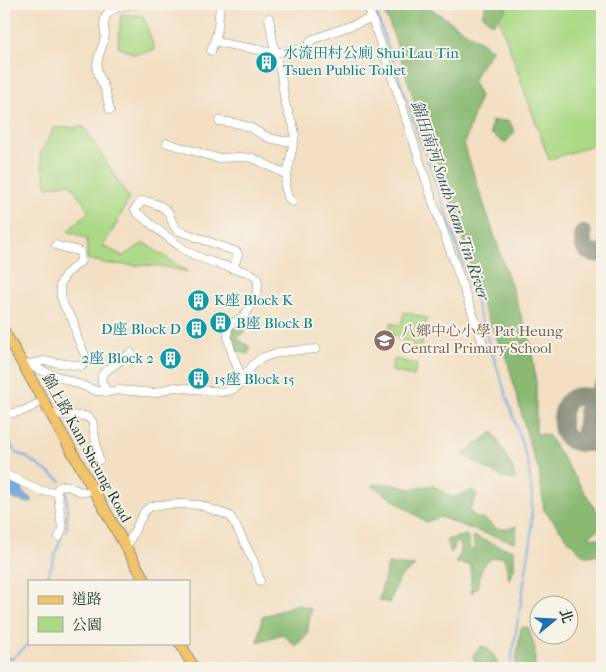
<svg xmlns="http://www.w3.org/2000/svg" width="606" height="672" viewBox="0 0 606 672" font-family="'IM FELL French Canon','Noto Serif TC',serif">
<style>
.green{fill:#acd986;stroke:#668b5d}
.forest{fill:#89b973;stroke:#547b54}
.water{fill:#74a9e1;stroke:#4a738a}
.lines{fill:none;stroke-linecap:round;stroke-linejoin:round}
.stream{stroke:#74a9e1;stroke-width:2}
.taxiway{stroke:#898e7c;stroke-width:18}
.minor-casing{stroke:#898e7c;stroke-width:9}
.major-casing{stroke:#898e7c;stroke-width:12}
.minor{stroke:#fff;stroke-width:8}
.major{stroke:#f1c36a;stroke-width:10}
.labels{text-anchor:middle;stroke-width:4;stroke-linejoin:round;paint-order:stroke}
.culture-label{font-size:15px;fill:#0d838f;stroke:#f7f3e8;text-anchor:start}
.education-label{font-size:15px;fill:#785e54;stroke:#f7f3e8;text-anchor:start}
.street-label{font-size:15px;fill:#1f3d34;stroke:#f7f3e8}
.water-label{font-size:16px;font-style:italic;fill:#34585f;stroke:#f7f3e8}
</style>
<rect width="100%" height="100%" fill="#f7f3e8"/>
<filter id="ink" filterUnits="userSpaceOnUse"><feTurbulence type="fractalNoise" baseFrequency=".02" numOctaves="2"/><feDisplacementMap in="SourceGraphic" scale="10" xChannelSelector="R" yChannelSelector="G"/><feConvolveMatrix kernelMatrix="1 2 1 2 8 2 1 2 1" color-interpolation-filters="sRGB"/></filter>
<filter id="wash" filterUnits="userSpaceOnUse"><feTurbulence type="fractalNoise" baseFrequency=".0096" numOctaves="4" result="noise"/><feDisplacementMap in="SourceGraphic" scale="20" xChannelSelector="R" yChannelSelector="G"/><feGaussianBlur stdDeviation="1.12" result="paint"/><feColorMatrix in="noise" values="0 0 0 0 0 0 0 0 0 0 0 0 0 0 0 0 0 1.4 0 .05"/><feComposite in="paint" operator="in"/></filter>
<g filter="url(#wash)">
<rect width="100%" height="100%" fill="#f3dfc3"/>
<path class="green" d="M496 4H602V142L549 160 495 7Z
M121 14 143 16 155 50 134 54 118 47Z
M84 127 129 198 117 223 103 246 123 256 144 243 188 272 160 266 109 264 87 259V239L68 231 89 211 70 183 47 187 40 155 54 128Z
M404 312 427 318 422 346 412 345V342L398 339V336L388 334 391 323 401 325Z
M394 359 417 364 414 376 391 371Z"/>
<path class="forest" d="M380 4H424L493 50 480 67 473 82 480 96 464 145 531 345 536 383V433L548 435 596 510 602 515V527L588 537 602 539V555L584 556 571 543 544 510 539 470 531 450 508 363 480 301 463 239 436 159 426 140 396 42 389 23Z
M486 4H505L506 10 493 24 482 15Z
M492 121H509L515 132 505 143 490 133Z
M243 321 248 327 238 339 250 347 248 354 233 350 230 338 232 326Z
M493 432 512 467 516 480 502 478 462 454Z
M391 484 410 489 432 485 453 498 472 490 478 494 469 510 477 518H484C497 531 500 531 517 526L515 542C488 535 467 528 441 517L426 522 371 485Z
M467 535 470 549 475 551 473 536 501 547 514 550V569L509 579 504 557C482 556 481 571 477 588L471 593V565L456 563 460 554V543L456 542 451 553 446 540Z
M388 564 415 566 400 577 389 603 379 600Z
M297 604 311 609 307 634 296 646 282 634 258 642 262 617Z
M528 627 535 648V668H515L521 628Z
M481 646C491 648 498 659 498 668H477L473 655Z"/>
<path class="water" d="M4 476 24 485 22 490 24 494 33 500 29 503 17 500 4 494Z"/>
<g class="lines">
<path class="stream" d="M373 4 446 212 521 440 528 463 532 494 531 541 510 668
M4 435 16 453 26 457 61 481
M65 532 67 528V497L65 488
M46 581 61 538
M4 658H13L30 643"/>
<path class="taxiway" d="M583 234C582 251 587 253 602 254
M594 397C587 397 578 394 571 399 561 405 558 431 568 438 575 444 586 443 595 443
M600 444 595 443 587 439 585 432 588 403 596 396 602 387"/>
</g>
</g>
<g filter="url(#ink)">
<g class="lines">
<defs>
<path id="minor" d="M220 4 218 27 215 40 221 43 275 53 307 48 311 40 372 18
M367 4 401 103 434 205 483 343
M269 18 275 53 281 74 285 103 289 115 293 124 295 134 285 186 288 197 292 202
M211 51 215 40
M110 110C108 103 107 94 104 87 102 81 98 76 97 70 96 59 102 49 104 40 106 34 104 30 104 24 104 7 122 6 135 4
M219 121 235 123 249 127 269 138 283 141H294
M167 143 217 158 240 157 253 158 287 175
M233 269 238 255 237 252 177 230C170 222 172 218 168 212 164 206 149 201 142 201L135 209 136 212C153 225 169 240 187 251 197 257 208 261 219 264 226 267 252 272 255 276 264 285 250 310 242 317 237 321 230 322 228 329 225 340 238 369 243 380
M22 364H30L35 368 97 391 107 392 119 390 155 393 174 387 222 392C246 390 243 370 259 360 275 350 298 351 316 349
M30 364 44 361 82 366 87 360 77 337 73 320 65 308 61 297 60 285 65 275 81 261 80 252C72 248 64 249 56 245
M107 392C104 386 99 380 103 373L131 353
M50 414 86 416 92 421 99 460
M4 415 23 411 43 401
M4 474 42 491 55 492
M55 492 58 495 62 529 59 537
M55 492C65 478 73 492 85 492 86 492 91 490 93 489
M126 548 144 512 150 507 157 505 182 504 200 505 230 516 236 526 254 562 260 581"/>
<path id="major" d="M4 331 145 581
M180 643 194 668"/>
</defs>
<use href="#minor" class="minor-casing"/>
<use href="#major" class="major-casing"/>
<use href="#minor" class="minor"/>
<use href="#major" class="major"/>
</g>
</g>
<defs>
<symbol id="building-disc" viewBox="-11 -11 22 22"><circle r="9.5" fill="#0f9aa8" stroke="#f7f3e8"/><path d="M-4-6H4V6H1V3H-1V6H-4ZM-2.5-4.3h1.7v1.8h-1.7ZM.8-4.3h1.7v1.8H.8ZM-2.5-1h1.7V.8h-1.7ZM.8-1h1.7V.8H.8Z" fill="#fff"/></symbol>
<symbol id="school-disc" viewBox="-11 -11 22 22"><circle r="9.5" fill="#8d6e63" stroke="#f7f3e8"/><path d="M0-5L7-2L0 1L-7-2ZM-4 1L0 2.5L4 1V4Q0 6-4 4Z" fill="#fff"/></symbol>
</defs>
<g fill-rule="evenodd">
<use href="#building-disc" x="254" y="50" width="25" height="25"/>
<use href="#building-disc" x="186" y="288" width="25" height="25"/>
<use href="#building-disc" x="208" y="310" width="25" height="25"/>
<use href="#building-disc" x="184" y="316" width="25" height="25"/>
<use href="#school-disc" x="372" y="328" width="25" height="25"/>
<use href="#building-disc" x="158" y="346" width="25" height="25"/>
<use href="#building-disc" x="186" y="366" width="25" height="25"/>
</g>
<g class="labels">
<g class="culture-label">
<text x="283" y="58">水流田村公廁 Shui Lau Tin<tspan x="283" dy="17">Tsuen Public Toilet</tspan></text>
<text x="214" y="305">K座 Block K</text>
<text x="236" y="328">B座 Block B</text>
<text x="181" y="334" text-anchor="end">D座 Block D</text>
<text x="154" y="363" text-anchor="end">2座 Block 2</text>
<text x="214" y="384">15座 Block 15</text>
</g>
<g class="education-label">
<text x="401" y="336">八鄉中心小學 Pat Heung<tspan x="401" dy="17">Central Primary School</tspan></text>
</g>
<g class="street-label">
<text transform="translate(87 448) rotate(61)" y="5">錦上路 Kam Sheung Road</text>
</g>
<g class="water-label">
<text transform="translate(451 200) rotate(71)" y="6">錦田南河 South Kam Tin River</text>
</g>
</g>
<rect width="606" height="672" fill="none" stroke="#f7f3e8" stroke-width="20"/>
<rect x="28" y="580" width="162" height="65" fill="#f7f3e8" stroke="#a1aaa0"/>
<rect x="38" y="596" width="25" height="8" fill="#f1c36a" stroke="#a1aaa0"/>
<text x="72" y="604" font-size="15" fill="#1f3d34">道路</text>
<rect x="38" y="617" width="25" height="15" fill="#acd986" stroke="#a1aaa0"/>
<text x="72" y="630" font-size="15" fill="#1f3d34">公園</text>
<g transform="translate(554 620) rotate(72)"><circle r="24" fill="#f7f3e8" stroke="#a1aaa0"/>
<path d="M0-4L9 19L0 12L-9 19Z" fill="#1f6fb2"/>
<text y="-8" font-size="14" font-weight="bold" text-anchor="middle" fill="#1f3d34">北</text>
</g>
</svg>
